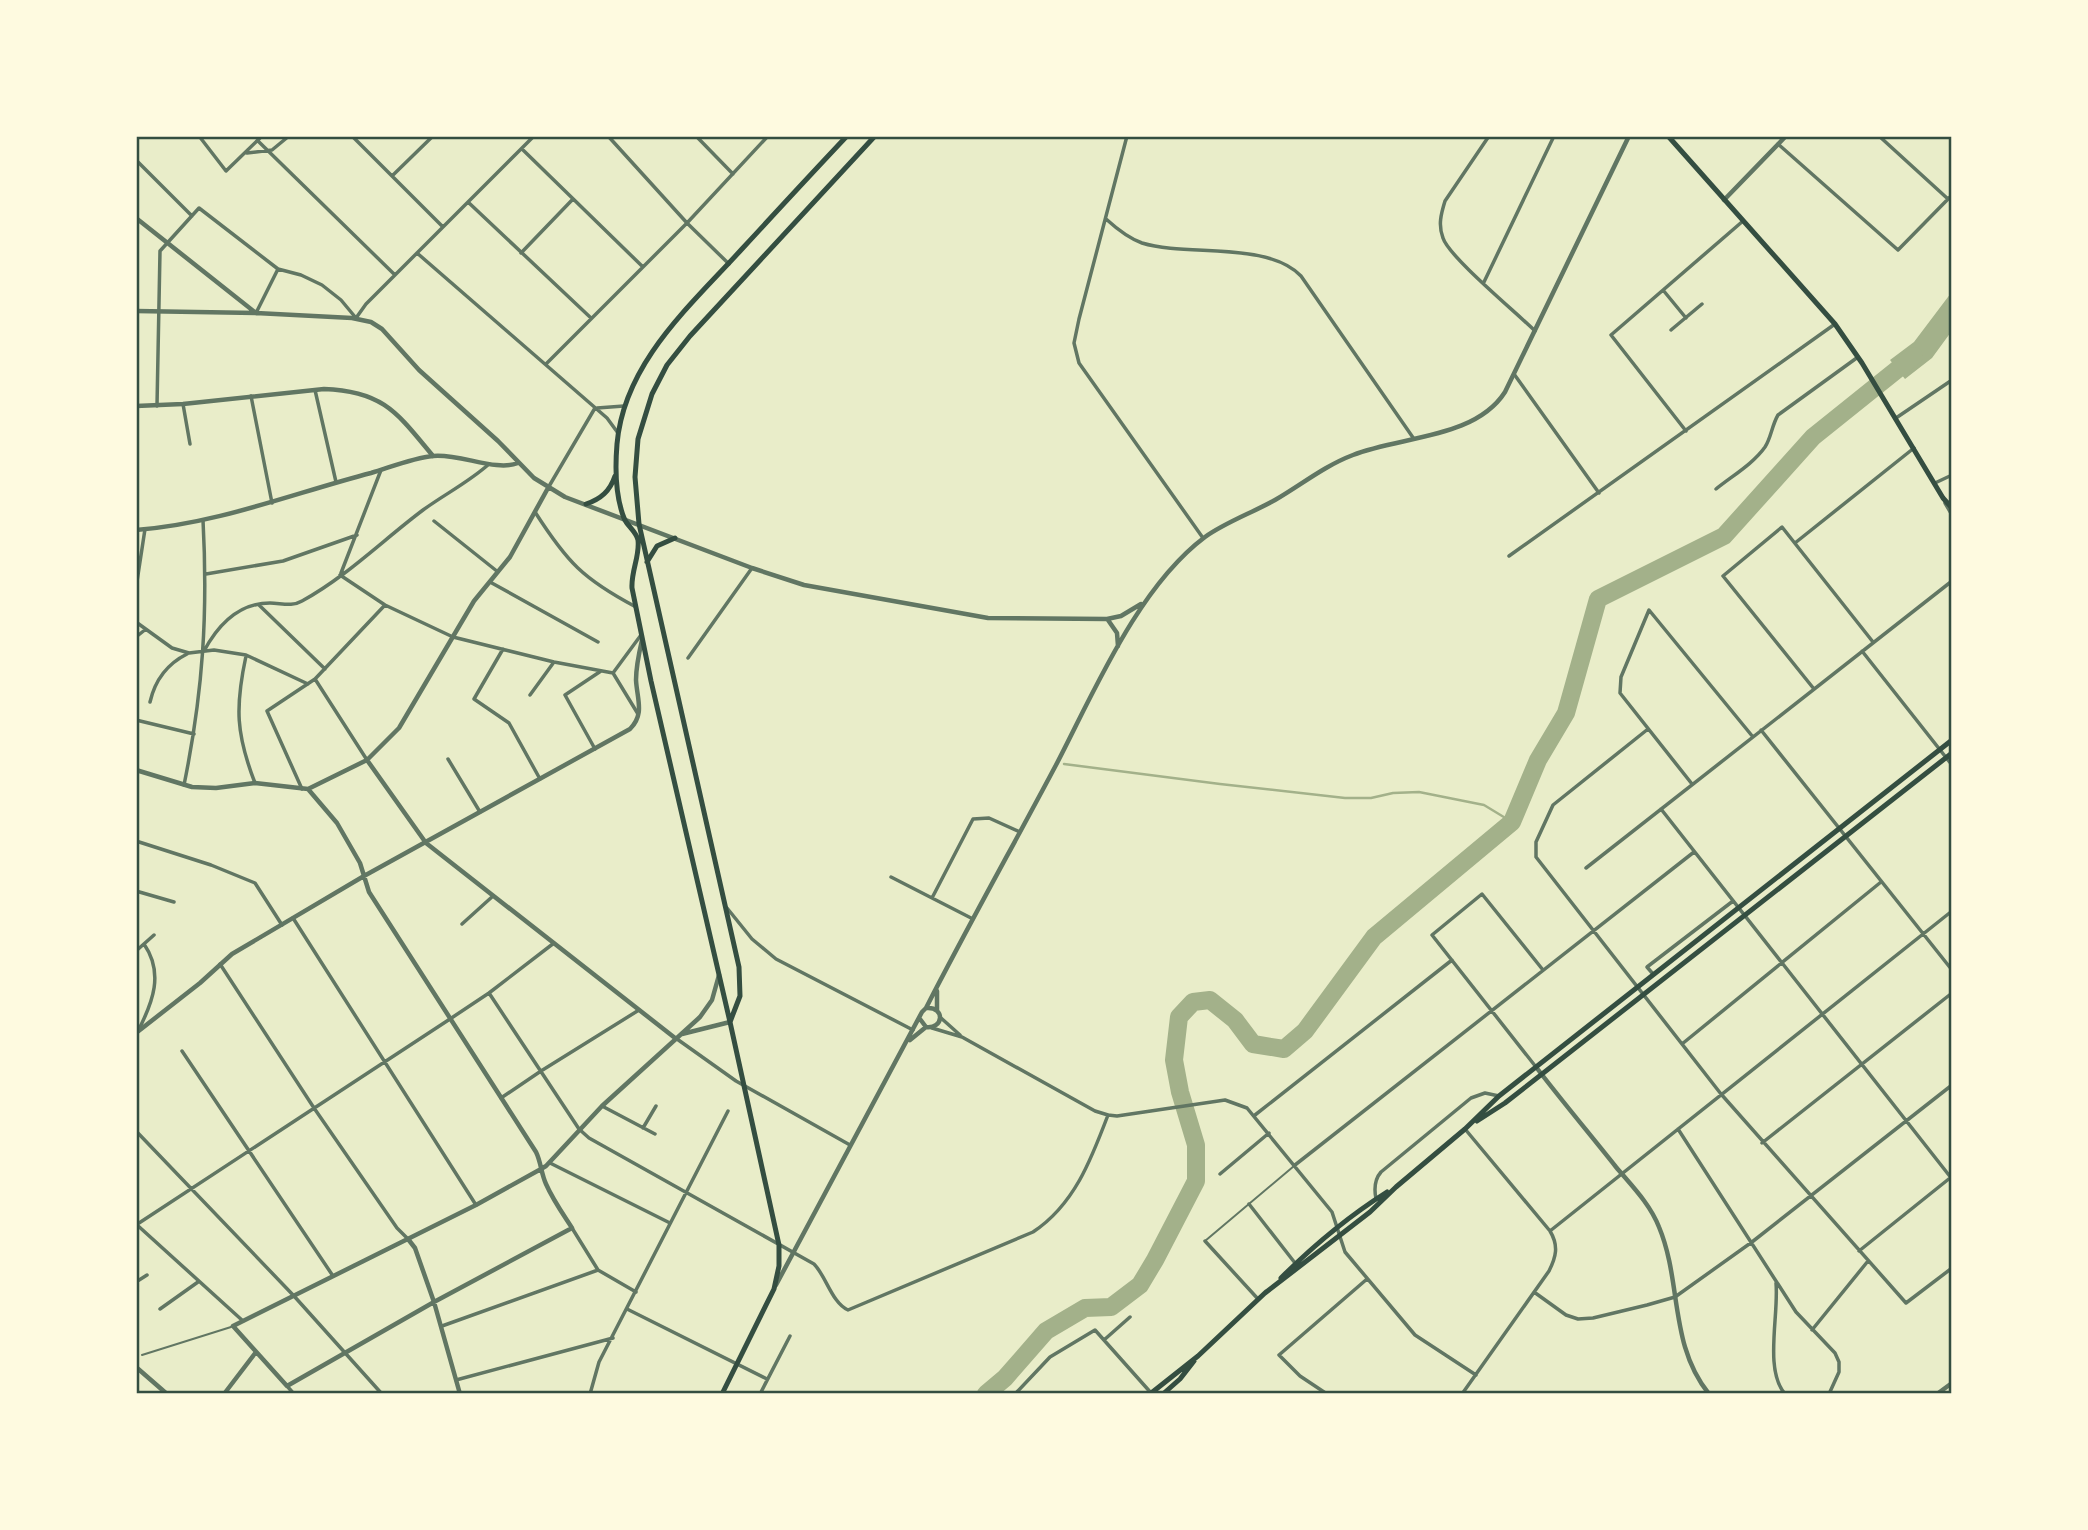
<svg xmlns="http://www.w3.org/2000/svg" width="2088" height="1530" viewBox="0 0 2088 1530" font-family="Cabin,sans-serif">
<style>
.water{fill:#a3b18a}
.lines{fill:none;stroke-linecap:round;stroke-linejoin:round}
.stream{stroke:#a3b18a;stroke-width:2.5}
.river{stroke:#a3b18a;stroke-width:18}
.service{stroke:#617663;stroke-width:2}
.minor{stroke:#617663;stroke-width:3.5}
.tertiary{stroke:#617663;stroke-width:4.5}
.secondary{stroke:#344e41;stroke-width:5}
.neatline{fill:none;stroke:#344e41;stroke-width:2.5}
</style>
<rect width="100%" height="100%" fill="#e9edc9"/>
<path class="water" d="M1951 293V332L1932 358 1905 379 1890 360 1914 342Z"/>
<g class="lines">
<path class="stream" d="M1064 764 1220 784 1345 798H1371L1393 793 1419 792 1484 805 1512 822"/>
<path class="river" d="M986 1394 1005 1378 1046 1331 1085 1308 1111 1307 1140 1285 1155 1260 1196 1181V1145L1180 1092 1174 1060 1179 1017 1193 1002 1210 1000 1235 1020 1253 1044 1284 1049 1305 1031 1374 937 1512 822 1538 760 1566 713 1598 599 1724 536 1813 437 1914 356"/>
<path class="service" d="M1205 1241 1294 1166
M142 1355 231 1327"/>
<path class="minor" d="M199 136 226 171 262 136
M352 136 443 227
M608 136 687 223 729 264
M696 136 733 174
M1127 136 1079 319 1074 343 1079 363 1203 538
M1489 136 1445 201C1441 214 1438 225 1443 238 1449 257 1517 313 1535 331
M1879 136 1948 199
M258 141 395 275
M1778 144 1898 250 1952 195
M522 149 643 267
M247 153 272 150 289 136
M136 160 192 216
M392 176 433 136
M468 202 591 318
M1106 219C1117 229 1128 238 1142 243 1187 257 1268 241 1301 276L1414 439
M417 253 607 418 618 433
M521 253 573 199
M1484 282 1554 136
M1663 290 1686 318
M256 313 278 269
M1671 330 1702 304
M546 364 687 223 768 136
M1514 374 1599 493
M315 390 336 482
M251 396 272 503
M183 404 190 444
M157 406 160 251 199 208 278 269 301 275 322 285 341 300 356 318 366 304 534 136
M597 408 624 406
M1896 418 1952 380
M1686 431 1611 335 1743 221
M1935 483 1952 475
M548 488 595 408
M1716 489C1732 476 1753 464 1765 447 1771 438 1772 425 1778 415L1858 357
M1945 503 1952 515
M535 512C567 562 583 579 636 607
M434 521 498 572
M1795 543 1914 448
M1509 556 1835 324
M341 573 381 470
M206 574 283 561 357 535
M340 575 385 605 453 637 554 662 613 673 638 714
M490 582 598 642
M136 588 145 529
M259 605 325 669
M136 622 172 648 189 653 214 650 246 655 308 684
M136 637 146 629
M503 649 474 699 509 723 540 779
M204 651C218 625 239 603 270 603 281 603 292 607 302 601 346 577 383 540 423 510 445 494 469 482 489 464
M1862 651 1952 765
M246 656C235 707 236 734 255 783
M688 658 752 568
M613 673 641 635
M315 679 367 760
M1814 689 1723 576 1782 527 1873 642
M530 695 554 662
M150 702C155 680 167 664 187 654
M136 720 194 734
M1648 729 1553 805 1536 842V857L1721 1094 1906 1303 1952 1268
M1761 730 1952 970
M595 749 565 695 601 671
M448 759 480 812
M1692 784 1620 693 1621 677 1649 610 1753 737
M184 785C203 692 208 614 203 520
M302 789 267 711 315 679 385 605
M1661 809 1952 1179
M136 841 211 865 255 883 282 925
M1586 868 1952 581
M891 877 973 919
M136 891 174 902
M932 898 973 819 989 818 1020 832
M727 908 752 939 776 959 913 1030
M293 918 476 1205
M462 924 493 896
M136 951 154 935
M220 964 314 1108 397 1228 408 1239
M1653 974 1647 967 1733 901
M489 993 579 1129 589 1138 814 1264C826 1276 832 1303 848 1310L1033 1232C1074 1205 1091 1160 1108 1115
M941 1018 960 1035
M932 1028 962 1037 1095 1111 1108 1115 1117 1116 1225 1100 1247 1108 1332 1212 1345 1252 1415 1335 1476 1375
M138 1031C153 1002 164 973 144 944
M677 1039 736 1081 850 1145
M1682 1044 1881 882
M182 1051 333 1276
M1536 1067 1432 935 1482 894 1543 970
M501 1098 541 1071 639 1010
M602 1106 655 1134
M1255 1115 1452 960
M643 1128 656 1106
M1678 1129 1796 1312 1835 1353 1839 1362V1372L1829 1394
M136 1131 294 1296 382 1394
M1762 1143 1952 993
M550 1163 670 1223
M1295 1165 1694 852
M1220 1174 1269 1133
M1376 1199C1374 1189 1374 1180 1381 1172L1471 1098 1485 1093 1499 1096
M1249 1204 1295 1263
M136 1224 243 1321
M136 1225 450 1019 489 993 554 943
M572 1228 598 1270 636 1292
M1550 1231 1952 911
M1205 1241 1258 1299
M1859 1251 1950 1178
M136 1282 147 1275
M1776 1283C1779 1315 1764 1370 1785 1394
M1534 1292 1566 1315 1578 1319 1593 1318 1647 1305 1675 1297 1752 1242 1952 1085
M160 1309 198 1282
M627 1309 767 1379
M442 1326 598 1270
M1812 1330 1868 1261
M1104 1340 1130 1317
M456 1380 613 1338
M287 1386 294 1394
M590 1394 599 1362 728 1111
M760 1394 790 1336
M1015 1394 1050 1357 1095 1330 1152 1394
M1327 1394 1300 1376 1279 1355 1367 1279
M1462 1394 1549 1271C1556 1257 1559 1246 1550 1231L1465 1129"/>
<path class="tertiary" d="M1724 200 1786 136
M136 218 256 313
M136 311 256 313 352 318 371 322 382 329 419 370 498 441 534 478 565 497 752 568 804 585 988 618 1107 619 1121 616 1141 604
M136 406 183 404 324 389C384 391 398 414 433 456
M136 530C217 524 294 493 371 473 391 467 413 458 433 456 459 453 496 472 518 463
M1108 620 1117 633 1118 646
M367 760 426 843 675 1038
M136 770 192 787 216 788 255 783 308 789 337 823 360 863 369 892 536 1152C541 1162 541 1173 546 1184 553 1200 563 1214 572 1228L434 1302 287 1386 233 1326 476 1205 541 1169 546 1166 602 1106 700 1017 712 1000 719 975
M308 789 367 760 399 728 474 601 510 557 548 488
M937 991V1010
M920 1019 926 1027C944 1029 945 1007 927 1008
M136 1033 200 983 232 954 364 876 630 729C645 714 637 699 636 680 636 667 639 653 642 640
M682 1034 730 1022
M910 1040 926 1027
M1536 1067C1562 1101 1589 1133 1616 1167 1632 1186 1650 1204 1659 1227 1682 1282 1669 1345 1709 1394
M408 1239 415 1248 434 1302 460 1394
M776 1285 922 1012 926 1008C968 926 1013 846 1056 765 1094 692 1138 587 1205 537 1226 522 1252 513 1275 500 1301 485 1324 466 1353 455 1400 436 1475 439 1505 392L1629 136
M136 1367 167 1394
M224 1394 256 1352
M1937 1394 1952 1383"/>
<path class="secondary" d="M1668 136 1835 324 1862 363 1943 498 1952 508
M586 504C601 499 610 491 615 476
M647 562 657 546 675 538
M730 1022 740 996 739 967 639 524 635 477 638 439 652 394 667 365 690 336 875 136
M1477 1121 1505 1103 1952 753
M1281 1278C1313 1246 1349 1216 1387 1192
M1265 1293 1370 1212 1396 1187 1465 1129 1499 1096 1952 740
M722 1394 774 1289 779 1266V1245L730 1022 651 681 632 588C631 571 640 556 638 540 636 531 627 526 624 518 615 495 615 468 617 444 624 363 690 306 741 250 776 212 811 174 847 136
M1150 1394 1198 1356 1266 1292
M1163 1394 1180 1379 1194 1361"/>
</g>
<rect width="2088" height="1530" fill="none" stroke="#fefae0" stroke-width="276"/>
<rect x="138" y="138" width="1812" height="1254" class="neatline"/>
</svg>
